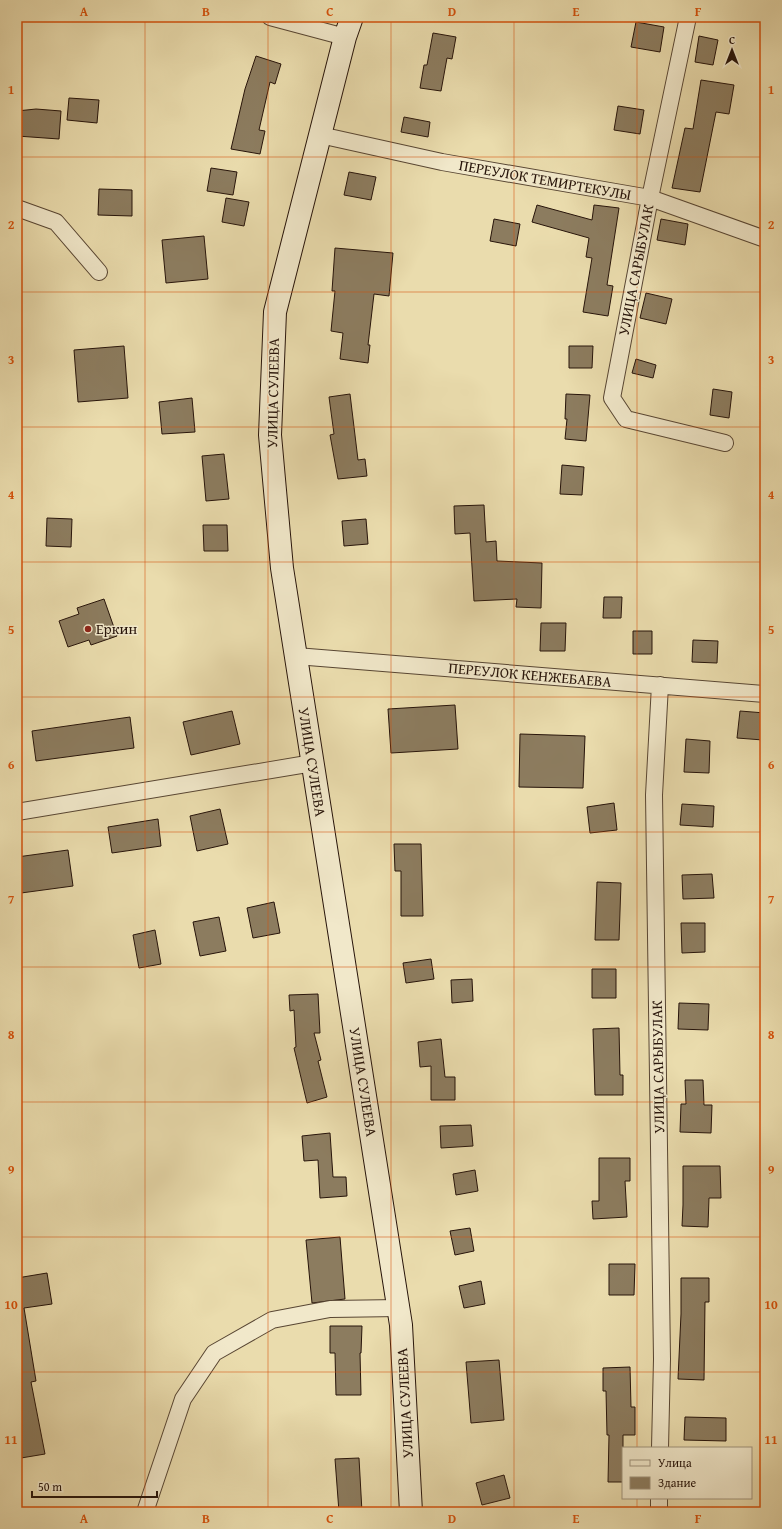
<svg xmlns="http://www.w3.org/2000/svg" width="782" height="1529" font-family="'Gentium Book Plus',serif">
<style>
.building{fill:#8c7c5f;stroke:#27140a}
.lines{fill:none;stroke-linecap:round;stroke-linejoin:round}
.minor-casing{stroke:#584633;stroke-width:18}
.secondary-casing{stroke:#27140a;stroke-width:24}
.minor{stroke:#f1e8ca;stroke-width:16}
.secondary{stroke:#f1e8ca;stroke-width:22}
.grid{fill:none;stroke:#d5520c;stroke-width:1;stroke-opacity:0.55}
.poi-dot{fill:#8f2418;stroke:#f1e8ca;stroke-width:1.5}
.labels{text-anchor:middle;stroke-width:3;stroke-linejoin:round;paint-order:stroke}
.street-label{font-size:15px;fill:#27140a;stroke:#f1e8ca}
.poi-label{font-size:15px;fill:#27140a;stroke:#f1e8ca;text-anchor:start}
.neatline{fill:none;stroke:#d5520c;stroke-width:1.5}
.grid-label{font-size:13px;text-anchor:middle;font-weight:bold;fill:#d5520c}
</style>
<rect width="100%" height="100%" fill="#eadcad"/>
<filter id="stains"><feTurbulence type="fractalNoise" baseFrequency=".005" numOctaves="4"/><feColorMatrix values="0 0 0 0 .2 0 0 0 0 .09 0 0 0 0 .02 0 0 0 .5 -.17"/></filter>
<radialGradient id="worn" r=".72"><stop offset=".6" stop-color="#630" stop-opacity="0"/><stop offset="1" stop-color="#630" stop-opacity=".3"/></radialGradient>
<path class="building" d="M636,22L664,27L660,52L631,47Z
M433,33L456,37L452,59L447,58L441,91L420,88L424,65H427Z
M699,36L718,40L713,65L695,62Z
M256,56L281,64L275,84L270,82L259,130L265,131L260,154L231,149L245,89Z
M701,80L734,85L729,114L716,112L700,192L672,188L685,128L693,129Z
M69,98L99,100L97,123L67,120Z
M618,106L644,110L640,134L614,130Z
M36,109L61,111L59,139L17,136V111Z
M404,117L430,122L428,137L401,132Z
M211,168L237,172L233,195L207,191Z
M349,172L376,177L371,200L344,195Z
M99,189L132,190V216L98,215Z
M226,198L249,202L244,226L222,222Z
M537,205L592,220L594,205L619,208L607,285L613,286L608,316L583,312L592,258L586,257L589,238L532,222Z
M494,219L520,224L516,246L490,241Z
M661,219L688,224L685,245L657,240Z
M204,236L208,279L166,283L162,240Z
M335,248L393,253L389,296L374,294L368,345H370L368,363L340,359L343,333L331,331L335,291H332Z
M646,293L672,299L666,324L640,318Z
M124,346L128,398L78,402L74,350Z
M569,346H593L592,368H569Z
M636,359L656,365L653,378L632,373Z
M713,389L732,392L729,418L710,415Z
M350,394L358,460L365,459L367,476L338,479L330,435L334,434L329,397Z
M566,394L590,395L586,441L565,439L567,419H565Z
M192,398L195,432L162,434L159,402Z
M224,454L229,499L206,501L202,456Z
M562,465L584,467L582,495L560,494Z
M484,505L486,542L496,541L497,561L542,563L541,608L516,607L517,599L474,601L470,533L455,534L454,506Z
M47,518L72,519L71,547L46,546Z
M366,519L368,544L344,546L342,521Z
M203,525H227L228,551H204Z
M604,597H622L621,618H603Z
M104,599L117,636L91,645L89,640L68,647L59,621L79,614L77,608Z
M541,623H566L565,651H540Z
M633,631H652V654H633Z
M693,640L718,641L717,663L692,662Z
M455,705L458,749L391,753L388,709Z
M232,711L240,744L191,755L183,722Z
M740,711L765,713L763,740L737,738Z
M130,717L134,748L36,761L32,731Z
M520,734L585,736L583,788L519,787Z
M686,739L710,741L709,773L684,772Z
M614,803L617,830L590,833L587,807Z
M682,804L714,806L713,827L680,825Z
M220,809L228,844L197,851L190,816Z
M158,819L161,846L112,853L108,827Z
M394,844H421L423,916H401V871H395Z
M68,850L73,886L21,893L17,857Z
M712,874L714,898L683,899L682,875Z
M597,882L621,883L619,940H595Z
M274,902L280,933L253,938L247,908Z
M219,917L226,951L200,956L193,922Z
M681,923H705V952L682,953Z
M155,930L161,964L139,968L133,935Z
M431,959L434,979L406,983L403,963Z
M592,969H616V998H592Z
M472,979L473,1001L452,1003L451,980Z
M318,994L320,1033H314L321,1060L318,1061L327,1097L307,1103L294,1048L296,1047L294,1010L290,1011L289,995Z
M679,1003L709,1004L708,1030L678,1029Z
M619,1028L620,1075H623V1095H595L593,1029Z
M441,1039L445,1077H455V1100H431V1066L420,1067L418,1042Z
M685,1080H703L704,1105H712L711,1133L680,1132L681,1104H686Z
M471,1125L473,1146L441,1148L440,1126Z
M330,1133L333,1177H346L347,1196L320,1198L318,1160L304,1161L302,1136Z
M599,1158H630V1181H625L627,1217L593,1219L592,1201H599Z
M683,1166H720L721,1198H709L708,1227L682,1226L683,1205Z
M475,1170L478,1191L456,1195L453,1174Z
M470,1228L474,1251L455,1255L450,1231Z
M340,1237L345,1299L312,1303L306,1240Z
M609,1264H635L634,1295H609Z
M47,1273L52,1304L24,1308L36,1381L31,1382L45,1454L21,1458L17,1437V1278Z
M681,1278H709V1302H705L704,1380L678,1379L681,1314Z
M481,1281L485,1304L464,1308L459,1286Z
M330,1326H362L361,1353H360L361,1395H336L335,1353H330Z
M499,1360L504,1420L471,1423L466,1362Z
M630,1367L631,1407H635V1435H623V1482H608L609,1435H607L606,1391H603V1368Z
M685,1417L726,1418V1441L684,1440Z
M359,1458L362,1512H339L335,1459Z
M504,1475L510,1498L482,1505L476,1483Z"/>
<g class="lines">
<defs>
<path id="minor" d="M270,17L345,37
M688,17L650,198L612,398L626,419L725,443
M320,135L442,162L650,198L765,239
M17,208L56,222L99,272
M296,656L765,694
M17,812L313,763
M660,1448L662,1359L654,795L660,685
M145,1512L183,1399L214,1353L272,1320L330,1309L399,1308
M659,1512V1498"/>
<path id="secondary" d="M352,17L345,37L275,312L270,435L282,568L401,1325L411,1512"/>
</defs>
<use href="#minor" class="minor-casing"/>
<use href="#secondary" class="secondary-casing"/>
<use href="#minor" class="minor"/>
<use href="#secondary" class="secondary"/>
</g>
<path class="grid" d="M145,17V1512M268,17V1512M391,17V1512M514,17V1512M637,17V1448M17,157H765M17,292H765M17,427H765M17,562H765M17,697H765M17,832H765M17,967H765M17,1102H765M17,1237H765M17,1372H765M637,1498V1512"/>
<circle class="poi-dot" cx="88" cy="629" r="4"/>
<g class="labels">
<g class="street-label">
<text transform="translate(545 180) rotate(10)" y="5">ПЕРЕУЛОК ТЕМИРТЕКУЛЫ</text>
<text transform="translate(636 270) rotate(-79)" y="5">УЛИЦА САРЫБУЛАК</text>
<text transform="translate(273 393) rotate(-89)" y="5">УЛИЦА СУЛЕЕВА</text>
<text transform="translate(530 675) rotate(5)" y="5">ПЕРЕУЛОК КЕНЖЕБАЕВА</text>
<text transform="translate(312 762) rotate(81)" y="5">УЛИЦА СУЛЕЕВА</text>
<text transform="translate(658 1067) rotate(-91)" y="5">УЛИЦА САРЫБУЛАК</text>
<text transform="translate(363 1082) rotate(81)" y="5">УЛИЦА СУЛЕЕВА</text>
<text transform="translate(405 1403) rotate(-93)" y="5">УЛИЦА СУЛЕЕВА</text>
</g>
<g class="poi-label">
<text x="96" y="634">Еркин</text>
</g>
</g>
<rect width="782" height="1529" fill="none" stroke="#eadcad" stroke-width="44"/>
<rect x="622" y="1447" width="130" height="52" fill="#f1e8ca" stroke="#a0937d"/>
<rect x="630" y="1460" width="20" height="6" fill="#f1e8ca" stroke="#a0937d"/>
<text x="658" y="1467" font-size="12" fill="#27140a">Улица</text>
<rect x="630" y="1477" width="20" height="12" fill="#8c7c5f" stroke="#a0937d"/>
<text x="658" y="1487" font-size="12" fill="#27140a">Здание</text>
<g transform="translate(732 50)" stroke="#f1e8ca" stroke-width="3" paint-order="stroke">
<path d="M0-3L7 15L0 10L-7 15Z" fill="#27140a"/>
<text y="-6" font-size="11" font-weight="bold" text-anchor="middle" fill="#27140a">С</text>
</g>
<path d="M32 1491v6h125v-6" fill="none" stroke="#27140a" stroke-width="2"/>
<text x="38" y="1491" font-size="12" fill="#27140a" stroke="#f1e8ca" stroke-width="3" paint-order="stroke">50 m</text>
<rect x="22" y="22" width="738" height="1485" class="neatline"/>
<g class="grid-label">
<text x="84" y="16">A</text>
<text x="206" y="16">B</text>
<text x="330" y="16">C</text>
<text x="452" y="16">D</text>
<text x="576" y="16">E</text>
<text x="698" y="16">F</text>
<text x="11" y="94">1</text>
<text x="771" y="94">1</text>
<text x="11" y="229">2</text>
<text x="771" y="229">2</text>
<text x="11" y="364">3</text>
<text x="771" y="364">3</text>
<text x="11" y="499">4</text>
<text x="771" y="499">4</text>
<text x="11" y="634">5</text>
<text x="771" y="634">5</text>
<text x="11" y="769">6</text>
<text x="771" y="769">6</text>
<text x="11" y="904">7</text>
<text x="771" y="904">7</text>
<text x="11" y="1039">8</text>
<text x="771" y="1039">8</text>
<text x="11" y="1174">9</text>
<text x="771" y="1174">9</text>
<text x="11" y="1309">10</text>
<text x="771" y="1309">10</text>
<text x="11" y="1444">11</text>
<text x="771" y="1444">11</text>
<text x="84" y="1523">A</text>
<text x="206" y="1523">B</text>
<text x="330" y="1523">C</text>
<text x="452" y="1523">D</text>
<text x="576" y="1523">E</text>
<text x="698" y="1523">F</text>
</g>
<rect width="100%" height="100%" filter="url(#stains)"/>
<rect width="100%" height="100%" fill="url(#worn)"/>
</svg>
